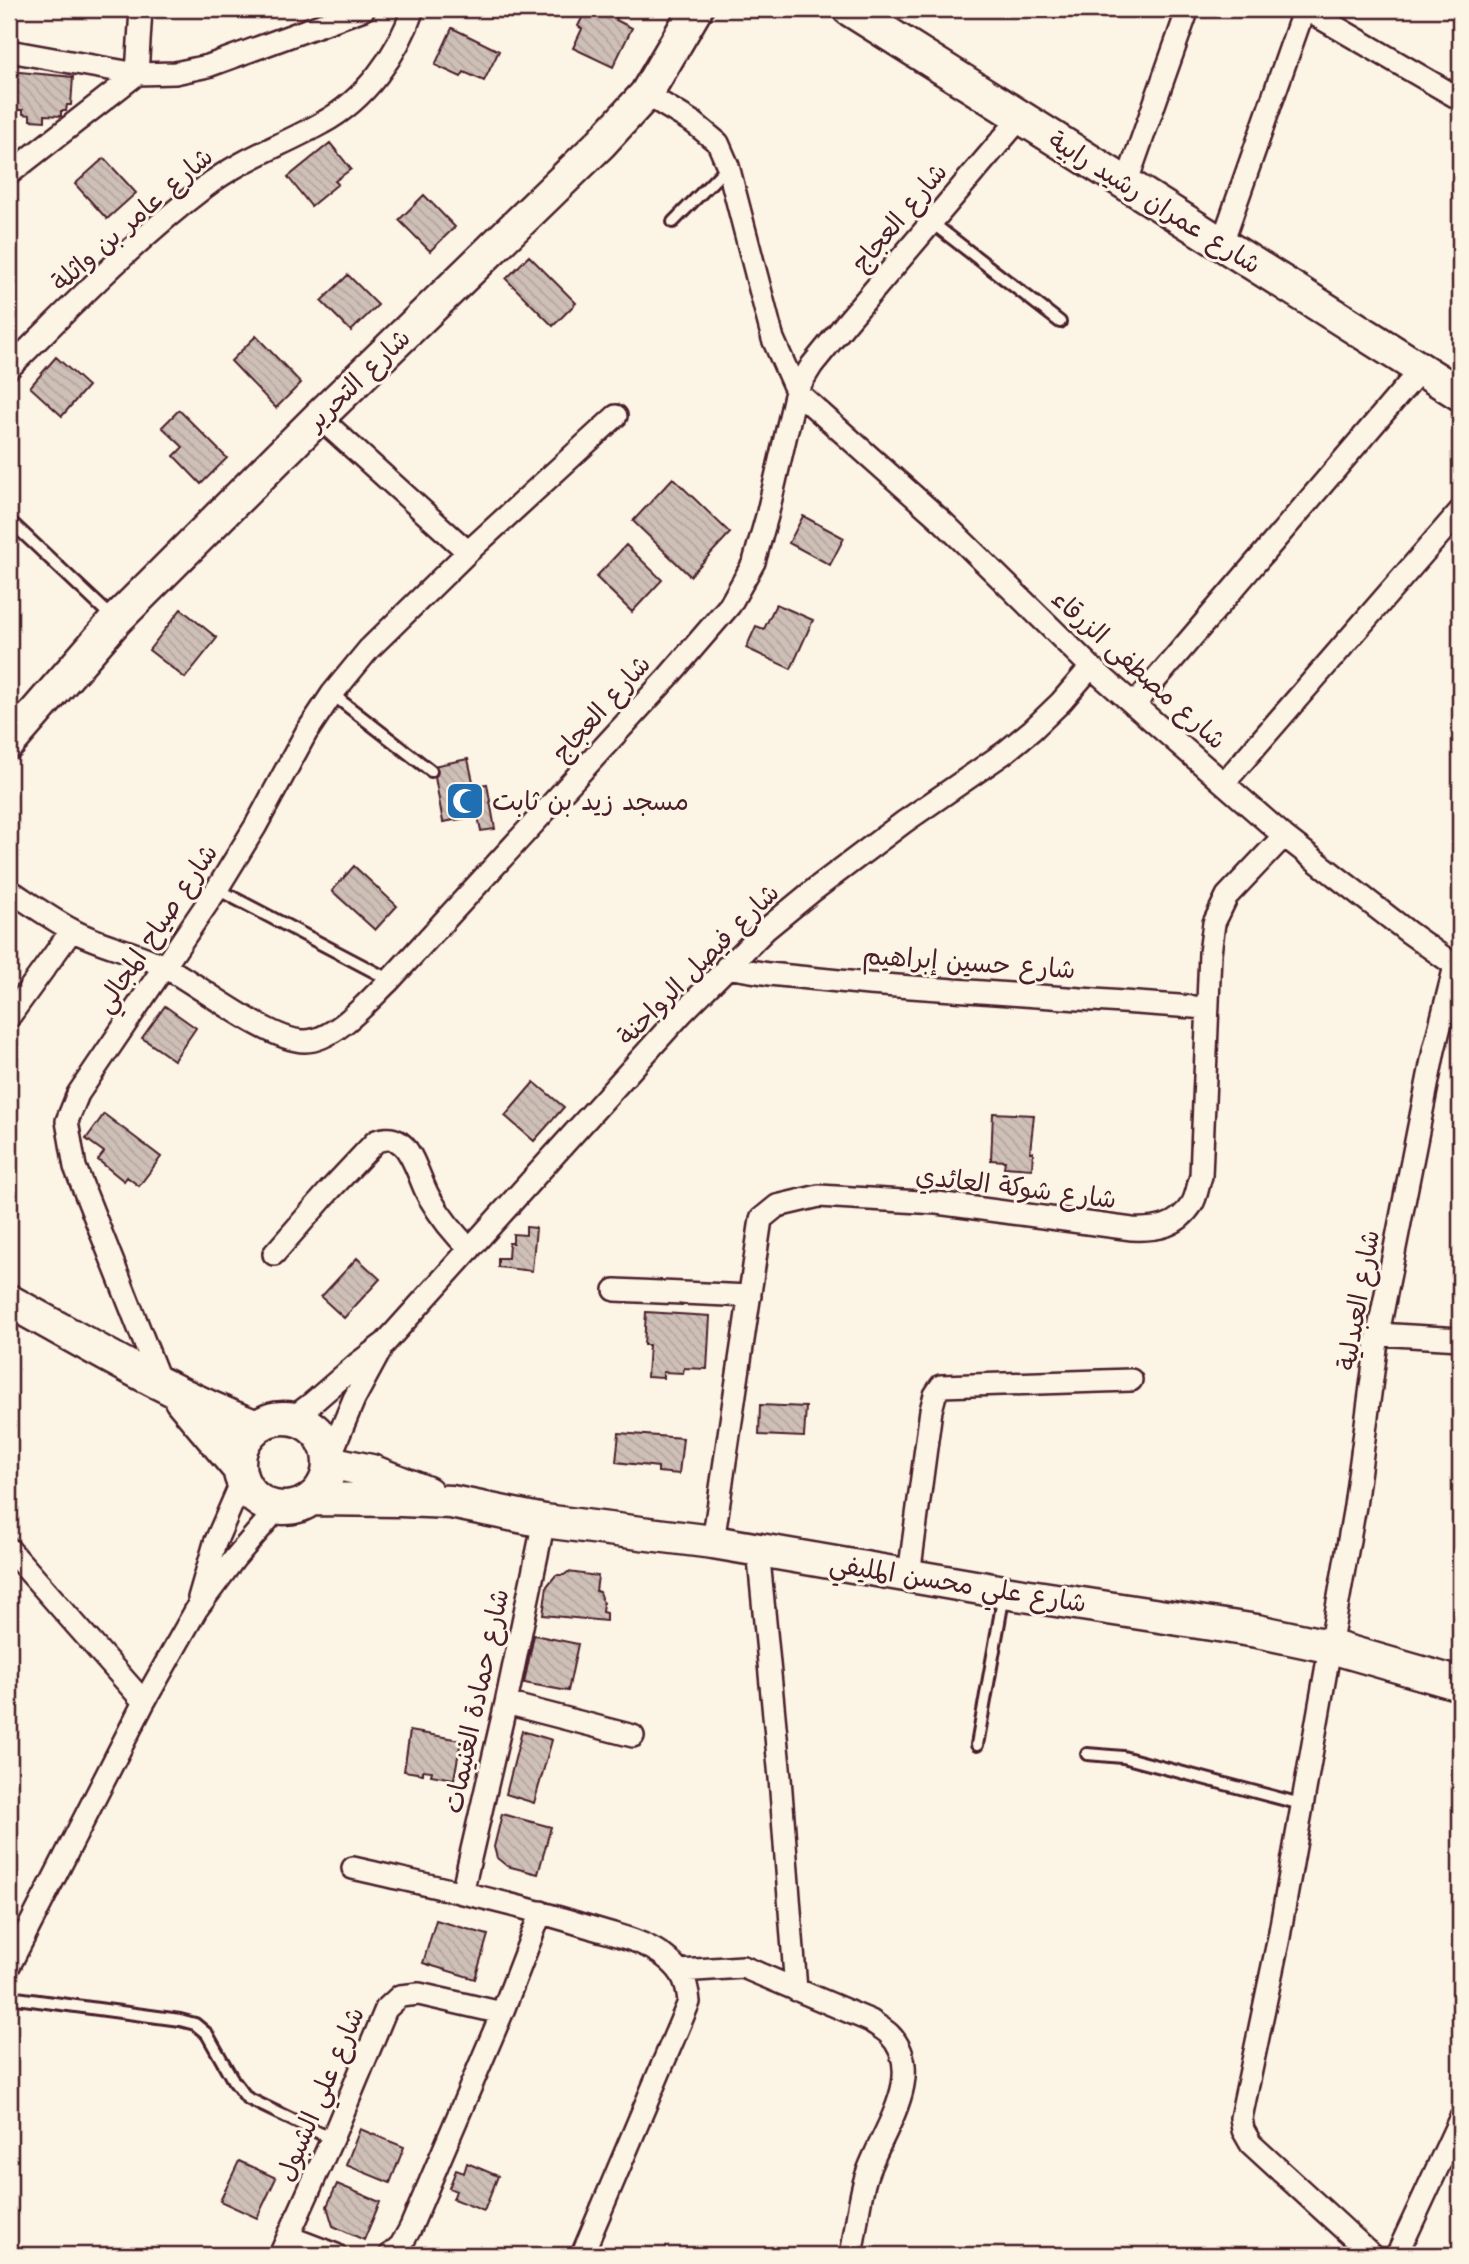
<svg xmlns="http://www.w3.org/2000/svg" width="1469" height="2264" font-family="'Comic Neue','Playpen Sans Arabic',sans-serif">
<style>
.building{fill:url(#building-back-hatch);stroke:#4a1f2b;stroke-width:2}
.lines{fill:none;stroke-linecap:round;stroke-linejoin:round}
.lane-casing{stroke:#4a1f2b;stroke-width:16}
.street-casing{stroke:#4a1f2b;stroke-width:26}
.secondary-casing{stroke:#4a1f2b;stroke-width:37}
.lane{stroke:#fcf5e5;stroke-width:10}
.street{stroke:#fcf5e5;stroke-width:21}
.secondary{stroke:#fcf5e5;stroke-width:32}
.labels{text-anchor:middle;stroke-width:6;stroke-linejoin:round;paint-order:stroke}
.street-label{font-size:26px;fill:#4a1f2b;stroke:#fcf5e5}
.poi-label{font-size:26px;fill:#4a1f2b;stroke:#fcf5e5;text-anchor:start}
</style>
<defs>
<pattern id="building-back-hatch" width="6" height="6" patternUnits="userSpaceOnUse" patternTransform="scale(1.75)"><rect width="6" height="6" fill="#cfc0b7"/><path d="M-1 5l2 2M0 0l6 6M5-1l2 2" fill="none" stroke="#b3a59e"/></pattern>
</defs>
<rect width="100%" height="100%" fill="#fcf5e5"/>
<filter id="ink" filterUnits="userSpaceOnUse"><feTurbulence type="fractalNoise" baseFrequency=".0143" numOctaves="2"/><feDisplacementMap in="SourceGraphic" scale="14" xChannelSelector="R" yChannelSelector="G"/><feConvolveMatrix kernelMatrix="1 2 1 2 8 2 1 2 1" color-interpolation-filters="sRGB"/></filter>
<g filter="url(#ink)">
<path class="building" d="M592,9H607L619,14L616,20L632,28L613,67L573,48L582,29L578,26L585,12L589,14Z
M452,28L499,51L484,81L464,72L461,77L435,65Z
M9,71L73,77L71,105H67L66,111H61V116L45,115V121L30,120V115L23,114V110H17V107L9,106Z
M330,143L351,169L335,181L338,184L311,206L288,177Z
M104,158L136,193L107,219L75,184Z
M424,195L455,227L430,251L399,220Z
M529,256L576,303L553,326L506,279Z
M348,275L378,305L351,331L321,301Z
M256,336L301,383L276,408L231,361Z
M56,357L88,386L62,416L30,387Z
M179,410L227,458L201,484L174,456L183,447L162,427Z
M673,478L730,533L690,576L633,521Z
M803,516L844,538L830,565L789,543Z
M626,545L662,580L632,612L596,577Z
M776,604L813,620L791,669L746,648L756,626L764,629Z
M181,609L217,638L185,678L149,650Z
M468,759L474,786L487,784L495,829L481,831L478,816L443,822L433,766Z
M354,866L397,906L375,930L332,891Z
M165,1006L196,1028L174,1060L142,1038Z
M534,1082L564,1107L534,1141L505,1116Z
M993,1113L1034,1115L1030,1152H1033L1032,1169L1004,1167L1005,1161L991,1160Z
M104,1114L161,1157L139,1186L127,1177L124,1181L98,1160L104,1152L86,1139Z
M526,1227L536,1228L532,1271L498,1267V1258H508L509,1243H513V1234L526,1235Z
M357,1258L380,1279L344,1318L321,1297Z
M646,1312L710,1316L707,1369L684,1368L683,1373L663,1372V1378L647,1377L649,1345H644Z
M760,1405L806,1407L804,1437L759,1435Z
M619,1433L683,1438L679,1474L658,1472V1467L616,1462Z
M568,1572L598,1576L596,1591L599,1592L603,1603L602,1612L606,1613V1621L543,1615L547,1586L556,1575H564Z
M534,1635L578,1644L568,1691L524,1683Z
M410,1731L461,1740L454,1779L431,1775L432,1771L423,1770V1774L404,1771Z
M522,1731L552,1740L534,1803L506,1794Z
M502,1814L551,1827L538,1874L507,1866L497,1858L494,1847Z
M436,1920L488,1935L475,1979L423,1963Z
M360,2129L404,2147L390,2183L346,2165Z
M239,2161L276,2178L257,2218L220,2201Z
M467,2163L498,2176L484,2211L453,2199L456,2191L449,2188L456,2170L464,2173Z
M337,2184L380,2202L364,2240L333,2226L327,2206Z"/>
<g class="lines">
<defs>
<path id="lane" d="M673,222L728,166
M931,222L1060,322
M9,520L114,619
M332,694L431,771
M217,889L390,980
M977,1745L1004,1594
M1087,1754L1123,1757L1301,1804
M9,1997L180,2020L195,2024L207,2034L233,2080L247,2098L332,2139"/>
<path id="street" d="M1305,9L1460,99
M9,51L137,74L175,73L208,66L364,9
M646,94L694,123L718,143L728,166L773,339L796,391L943,522L1091,667L1284,836L1408,932L1460,969
M9,174L137,74L141,9
M1126,184L1188,9
M1222,243L1304,9
M9,368C72,306 135,240 205,187C241,159 283,145 322,123C365,100 398,54 413,9
M319,417L468,552
M1134,705L1421,369
M1224,783L1460,511
M9,890C29,903 50,918 72,930C101,946 136,951 165,967C199,985 271,1042 305,1041C335,1041 370,999 390,980L668,677L730,605L754,562L767,516L796,391L812,365L846,323L1021,117
M726,967L769,974L869,984L1207,1008
M9,1017L72,930
M274,1254L329,1191L376,1141C383,1139 390,1137 397,1141C413,1148 420,1182 429,1197C440,1216 454,1234 470,1249
M615,1290L750,1296
M1378,1334L1460,1339
M161,1384L75,1167L67,1121L78,1094L217,889L255,827L306,733L332,694L369,649L468,552L616,416
M291,1419L311,1404L357,1364L385,1343L682,1013L765,930L815,889L904,822L1004,753L1032,730L1061,702L1091,667
M329,1459L354,1399L380,1351
M713,1542L761,1219L777,1206L819,1196L937,1203L1132,1229C1157,1230 1177,1227 1192,1204C1197,1196 1198,1184 1201,1176L1210,953L1214,923L1227,896L1284,836
M9,1549L144,1702
M758,1549L780,1778L796,1990
M909,1575L931,1410L935,1395L941,1386L1131,1380
M199,1598L215,1543L242,1481
M506,1703L633,1736
M353,1868C431,1886 510,1902 586,1926C611,1934 639,1939 661,1954C680,1968 687,1978 689,2002L582,2255
M462,1893L506,1703L544,1521
M9,1966L144,1702L196,1610L235,1558L278,1508
M680,1971L743,1967L871,2021C876,2025 884,2029 889,2034C930,2075 877,2137 865,2180C858,2204 856,2231 851,2255
M289,2237L336,2255
M280,2255L332,2139L386,2009L400,1996L419,1994L502,2013
M390,2255L401,2245L410,2229L502,2013L541,1912
M1372,2255L1251,2144L1243,2130L1241,2118L1279,1937L1355,1506L1378,1334L1434,1050L1455,966
M1397,2255L1460,2119"/>
<path id="secondary" d="M849,9L1460,394
M9,743L115,621L319,417L601,143L646,94L696,9
M9,1301C90,1345 170,1394 257,1427
M181,1400L239,1469
M239 1463a45 45 0 1 1 90 0a45 45 0 1 1-90 0Z
M329,1462L371,1471L427,1493
M311,1499L401,1500L451,1502L544,1521L713,1542L1004,1592L1257,1631L1328,1646L1460,1684"/>
</defs>
<use href="#lane" class="lane-casing"/>
<use href="#street" class="street-casing"/>
<use href="#secondary" class="secondary-casing"/>
<use href="#lane" class="lane"/>
<use href="#street" class="street"/>
<use href="#secondary" class="secondary"/>
</g>
</g>
<defs>
<symbol id="mosque-square" viewBox="-11 -11 22 22"><rect x="-9" y="-9" width="18" height="18" rx="4" fill="#1f6fb2" stroke="#fcf5e5"/><path d="M3.5-4.9A6 6 0 1 0 3.5 4.9A5 5 0 1 1 3.5-4.9Z" fill="#fff"/></symbol>
</defs>
<g fill-rule="evenodd">
<use href="#mosque-square" x="443" y="779" width="44" height="44"/>
</g>
<g class="labels">
<g class="street-label">
<text transform="translate(1155 202) rotate(32)" y="9">شارع عمران رشيد رابية</text>
<text transform="translate(899 217) rotate(-50)" y="9">شارع العجاج</text>
<text transform="translate(132 219) rotate(-41)" y="9">شارع عامر بن واثلة</text>
<text transform="translate(358 379) rotate(-44)" y="9">شارع التحرير</text>
<text transform="translate(1139 669) rotate(42)" y="9">شارع مصطفى الزرقاء</text>
<text transform="translate(601 708) rotate(-48)" y="9">شارع العجاج</text>
<text transform="translate(156 928) rotate(-56)" y="9">شارع صياح المجالي</text>
<text transform="translate(969 962) rotate(4)" y="9">شارع حسين إبراهيم</text>
<text transform="translate(698 964) rotate(-45)" y="9">شارع فيصل الرواحنة</text>
<text transform="translate(1016 1187) rotate(7)" y="9">شارع شوكة العائدي</text>
<text transform="translate(1358 1300) rotate(-80)" y="9">شارع العبدلية</text>
<text transform="translate(958 1583) rotate(9)" y="9">شارع علي محسن المليفي</text>
<text transform="translate(476 1701) rotate(-78)" y="9">شارع حمادة الغنيمات</text>
<text transform="translate(320 2094) rotate(-67)" y="9">شارع علي الشبول</text>
</g>
<g class="poi-label">
<text x="492" y="810">مسجد زيد بن ثابت</text>
</g>
</g>
<rect width="1469" height="2264" fill="none" stroke="#fcf5e5" stroke-width="35"/>
<rect x="18" y="18" width="1434" height="2229" fill="none" stroke="#4a1f2b" stroke-width="2.5" filter="url(#ink)"/>
</svg>
